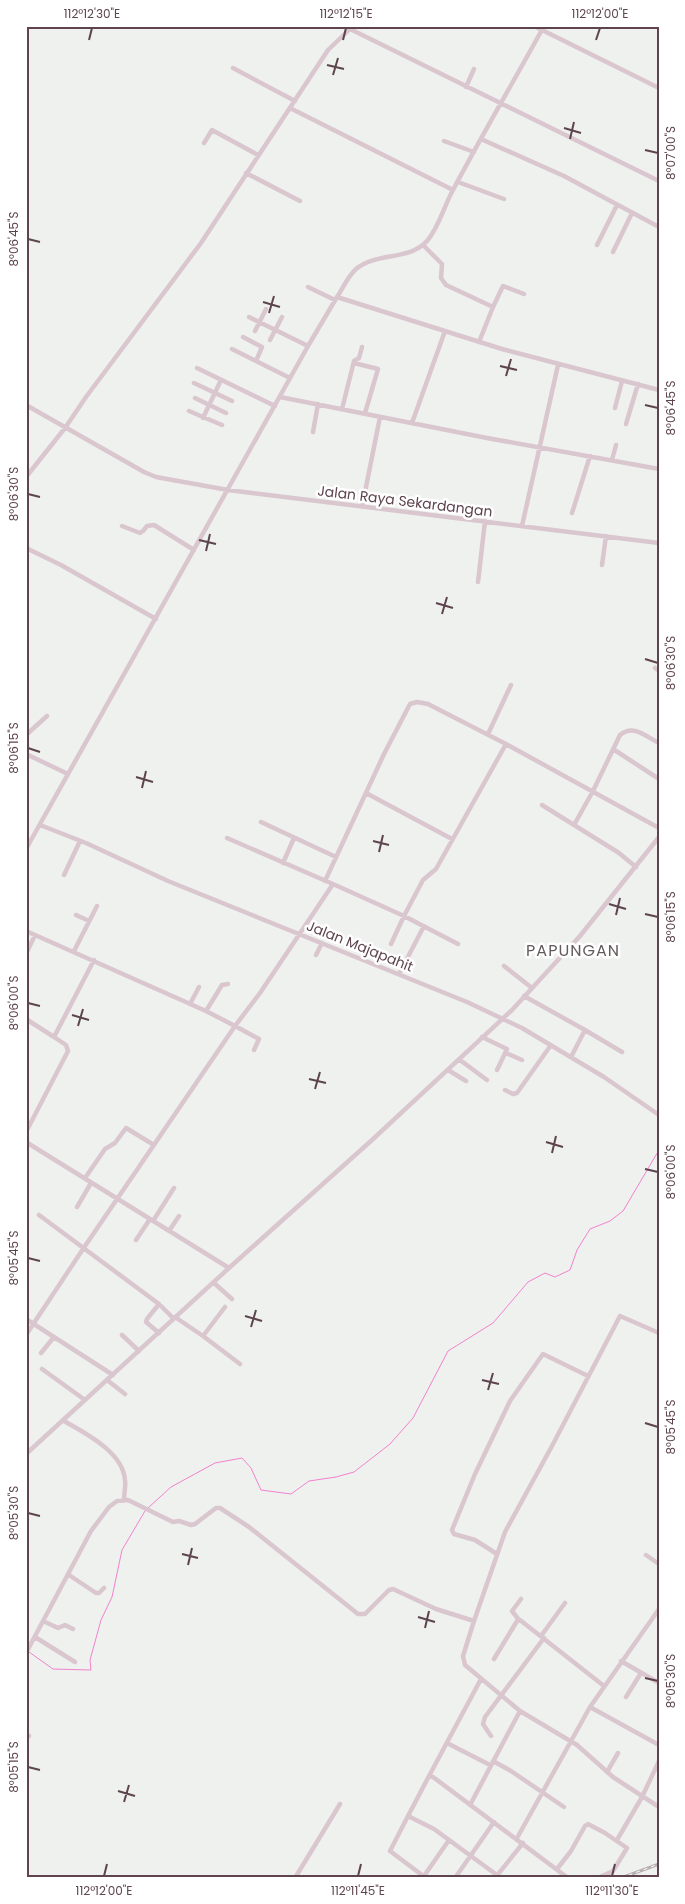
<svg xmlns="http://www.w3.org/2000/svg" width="685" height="1904" font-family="Poppins,sans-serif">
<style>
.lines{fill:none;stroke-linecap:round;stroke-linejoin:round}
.stream{stroke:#f481cf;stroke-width:1}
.minor{stroke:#dac6ce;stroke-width:4.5}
.rail-casing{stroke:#b9afb2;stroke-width:3}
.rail{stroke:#fff;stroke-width:1;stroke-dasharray:4;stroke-linecap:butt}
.ticks{fill:none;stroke:#5d444f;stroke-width:2}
.labels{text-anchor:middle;stroke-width:5;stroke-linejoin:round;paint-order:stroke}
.street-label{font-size:14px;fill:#5d444f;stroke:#fff}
.quarter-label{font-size:16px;letter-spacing:1px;fill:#645a5d;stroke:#fff}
.neatline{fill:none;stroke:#5d444f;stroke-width:2}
.ticks-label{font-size:12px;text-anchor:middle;fill:#5d444f}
</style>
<rect width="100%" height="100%" fill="#eef1ee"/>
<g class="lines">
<path class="stream" d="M148,1508L171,1487L215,1463L242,1458L251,1468L261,1490L291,1494L309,1481L336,1477L354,1472L390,1444L413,1418L448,1351L493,1323L528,1282L545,1273L555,1277L570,1270L577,1250L590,1229L610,1221L623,1211L659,1150
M29,1652L53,1669L91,1670L90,1660L101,1620L112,1597L122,1550L145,1511"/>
<path class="minor" d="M344,26L659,181
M534,26L659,88
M233,68L295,101
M466,87L474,69
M290,108L453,190
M481,139L564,176L659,227
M444,141L474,152
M204,143L212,130L258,155
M246,173L300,201
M458,182L504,199
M423,245L442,264L441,278L446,285L493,307L479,342
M597,245L617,205
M613,252L632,213
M308,287L335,300
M337,297C343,288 348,276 356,269C376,252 409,261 427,241C439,227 444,206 453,190C482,135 514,81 544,26
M493,307L503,286L524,294
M249,317L308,346
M255,331L266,309
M243,337L262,347L256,361
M270,340L282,317
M232,349L290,378
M354,363L378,369L365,413
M197,368L275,406
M194,383L232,401
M280,397L487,438L659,469
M195,398L226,413
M26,405L144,472L156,477L228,490L659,543
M615,408L622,381
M342,409L354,361L359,358L362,347
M189,411L222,425
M203,418L221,380
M412,423L445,331
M626,424L638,384
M313,432L318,404
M612,460L616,445
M26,477L65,428L86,397L201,243L328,50L353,26
M362,507L380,417
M572,513L590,456
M122,526L140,533L143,531L147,526L154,525L194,550
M522,526L558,365
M26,548L61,565L156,619
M602,565L606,536
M478,582L485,521
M655,668L659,671
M488,734L511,685
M26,735L47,716
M613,749L659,779
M26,754L68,774
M366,793L452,839
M542,805L619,853L636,867
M261,822L336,857
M40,825L86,843L168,881L467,1002L522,1028L604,1077L659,1115
M574,825L593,791L620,735C634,724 645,736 659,743
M227,838L333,884
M26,849L308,346L337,297L502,349L659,390
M283,863L294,838
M64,875L80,841
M325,881L384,754L410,704L417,702L428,704L506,744
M76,915L89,921
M26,931L206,1011L235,1026L260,993L333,884L404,916L423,880L436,869L506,744L659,828
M391,944L404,916L458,944
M74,951L97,906
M26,954L35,935
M316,955L322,943
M504,966L532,988
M399,974L424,926
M524,996L585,1030L571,1057
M190,1004L199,987
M206,1011L222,985L228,984
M26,1019L54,1037L94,960
M585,1030L622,1052
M482,1037L507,1049L497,1070
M506,1053L522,1060
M460,1060L487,1080
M448,1070L466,1081
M505,1090L513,1094L517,1093L551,1045
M26,1132L68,1051L66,1045L54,1037
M26,1142L229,1268
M85,1178L105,1149L115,1143L126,1128L154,1145
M77,1207L91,1183
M39,1215L159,1304L173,1318
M153,1221L174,1188
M169,1231L179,1216
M136,1240L150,1219
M214,1283L232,1299
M175,1317L203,1336L240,1364
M26,1319L113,1375
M159,1333L146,1322L147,1319L159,1304
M26,1335L83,1249L235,1026L259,1039L254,1050
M122,1335L139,1351
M203,1336L225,1307
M41,1353L54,1337
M42,1369L85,1400
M107,1380L125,1394
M64,1421C85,1433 123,1452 125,1480C126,1486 124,1493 124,1500
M26,1454L229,1268L372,1140L512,1010L580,936L659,837
M497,1554L475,1540L454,1534L452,1530L475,1474L510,1401L543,1354L588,1376
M646,1555L659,1564
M69,1575L96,1593H99L104,1588
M519,1620L512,1611L521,1599
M43,1621L58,1628L65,1625L73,1629
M474,1621L463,1656L465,1665L520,1711L577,1745L613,1777L659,1807
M541,1636L565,1603
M35,1637L75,1662
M26,1653L91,1531L109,1507L117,1501L128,1500L173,1522L179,1521L191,1525L195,1524L216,1508H220L249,1527L358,1614H365L389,1590L393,1589L436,1609L474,1621L505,1532L552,1446L620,1316L659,1333
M494,1659L517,1621L520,1620L604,1686
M621,1661L659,1683
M626,1697L641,1673
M590,1707L659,1745
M26,1735L29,1736
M491,1736L483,1724L485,1717L544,1638
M447,1743L490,1765
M493,1761L511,1771L564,1807
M607,1772L618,1753
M429,1776L481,1679
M470,1805L520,1711
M408,1816L390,1851L426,1878
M517,1838L590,1707L659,1609
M617,1840L642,1797L659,1761
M557,1869L571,1851L585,1826L588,1824L605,1833L627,1848L613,1871L598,1878
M424,1876L449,1840
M295,1878L340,1804
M455,1878L494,1822
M495,1878L523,1843
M501,1878L434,1829L408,1816L429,1776L433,1777L568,1878"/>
<defs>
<path id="rail" d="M621,1878L659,1864"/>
</defs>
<use href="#rail" class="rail-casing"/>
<use href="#rail" class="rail"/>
</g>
<path class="ticks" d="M89,40L92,28M343,40L346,28M596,40L600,28M327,65L344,69M333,75L338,58M564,128L581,133M570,139L574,122M645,150L658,153M28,239L40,242M263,302L280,307M269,313L274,296M500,366L517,370M506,376L511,359M645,405L658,408M28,494L40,497M199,540L216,544M206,551L210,534M436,603L453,608M442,614L447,597M645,659L658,663M28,748L40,752M136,777L153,782M142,788L146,771M373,841L389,845M379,852L383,835M609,904L626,909M645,914L658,917M616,915L620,898M28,1003L40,1006M72,1015L89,1020M78,1026L83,1009M309,1079L326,1083M315,1089L320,1072M546,1142L563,1147M552,1153L556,1136M645,1169L658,1172M28,1258L40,1261M245,1316L262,1321M251,1327L256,1310M482,1380L499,1384M488,1390L493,1373M645,1423L658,1427M28,1513L40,1516M182,1554L198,1558M188,1565L192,1548M418,1617L435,1622M425,1628L429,1611M645,1678L658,1681M28,1767L40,1770M118,1791L135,1796M124,1802L129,1785M104,1876L107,1864M358,1876L361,1864M612,1876L615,1864"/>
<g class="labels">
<g class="street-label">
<text transform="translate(405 501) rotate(7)" y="5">Jalan Raya Sekardangan</text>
<text transform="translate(360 946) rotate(22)" y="5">Jalan Majapahit</text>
</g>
<g class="quarter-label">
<text x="573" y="956">PAPUNGAN</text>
</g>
</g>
<rect width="685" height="1904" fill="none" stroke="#ffffff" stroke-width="55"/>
<rect x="28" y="28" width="630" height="1848" class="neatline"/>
<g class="ticks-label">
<text x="92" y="18">112°12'30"E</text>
<text x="346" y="18">112°12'15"E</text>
<text x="600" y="18">112°12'00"E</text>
<text transform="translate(671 153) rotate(-90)" y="4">8°07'00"S</text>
<text transform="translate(14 239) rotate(-90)" y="4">8°06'45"S</text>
<text transform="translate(671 408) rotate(-90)" y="4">8°06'45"S</text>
<text transform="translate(14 494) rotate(-90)" y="4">8°06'30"S</text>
<text transform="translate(671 663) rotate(-90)" y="4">8°06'30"S</text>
<text transform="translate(14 748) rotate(-90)" y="4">8°06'15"S</text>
<text transform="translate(671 917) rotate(-90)" y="4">8°06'15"S</text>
<text transform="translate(14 1003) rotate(-90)" y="4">8°06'00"S</text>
<text transform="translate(671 1172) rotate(-90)" y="4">8°06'00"S</text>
<text transform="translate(14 1258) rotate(-90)" y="4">8°05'45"S</text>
<text transform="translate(671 1427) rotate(-90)" y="4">8°05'45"S</text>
<text transform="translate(14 1513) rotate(-90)" y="4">8°05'30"S</text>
<text transform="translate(671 1681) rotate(-90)" y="4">8°05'30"S</text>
<text transform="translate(14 1767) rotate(-90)" y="4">8°05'15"S</text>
<text x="104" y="1895">112°12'00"E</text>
<text x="358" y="1895">112°11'45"E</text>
<text x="612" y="1895">112°11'30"E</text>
</g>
</svg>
